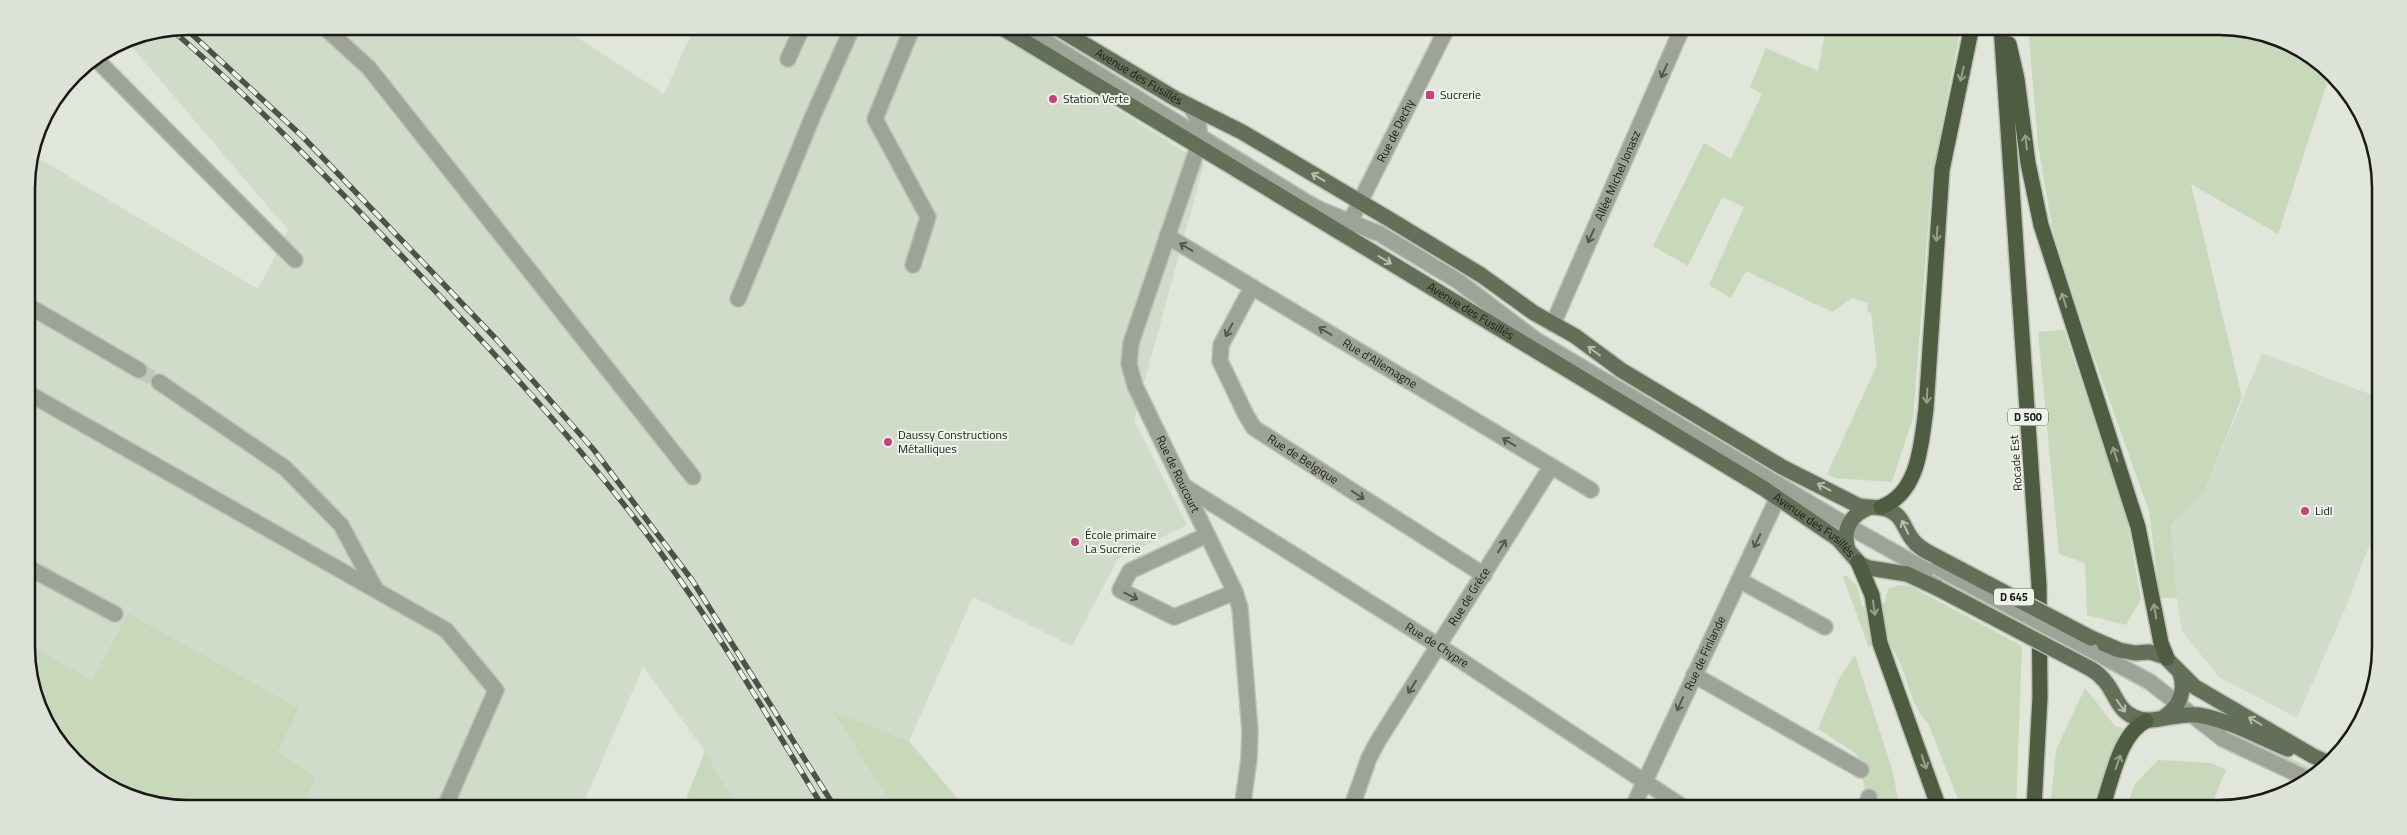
<svg xmlns="http://www.w3.org/2000/svg" width="2407" height="835" font-family="'Titillium Web',sans-serif">
<style>
.built{fill:#d1dbc9}
.green{fill:#c8d8bb}
.lines{fill:none;stroke-linecap:round;stroke-linejoin:round}
.minor-tunnel{stroke:#c2c7bd;stroke-width:15;stroke-dasharray:15 8;stroke-linecap:butt}
.minor-casing{stroke:#bcc1b7;stroke-width:18}
.major-casing{stroke:#bcc1b7;stroke-width:18}
.highway-casing{stroke:#bcc1b7;stroke-width:18}
.minor{stroke:#9da497;stroke-width:15}
.major{stroke:#636f58;stroke-width:15}
.highway{stroke:#4e5c41;stroke-width:15}
.rail-casing{stroke:#4e514b;stroke-width:5.5}
.rail{stroke:#edf3e8;stroke-width:4;stroke-dasharray:11;stroke-linecap:butt}
.minor-bridge-casing{stroke:#bcc1b7;stroke-width:18;stroke-linecap:butt}
.major-bridge-casing{stroke:#bcc1b7;stroke-width:18;stroke-linecap:butt}
.minor-bridge{stroke:#9da497;stroke-width:15}
.major-bridge{stroke:#636f58;stroke-width:15}
.oneway{stroke:#545850}
.oneway2{stroke:#96a08c}
.oneway3{stroke:#b6beae}
.poi-dot{fill:#ca4079;stroke:#edf3e8;stroke-width:2}
.labels{text-anchor:middle;stroke-width:4;stroke-linejoin:round;paint-order:stroke}
.shield{fill:#edf3e8;stroke:#585b55;stroke-width:1}
.shield-label{font-size:11px;font-weight:bold;fill:#181a16}
.street-label{font-size:12px;fill:#181a16;stroke:#edf3e8}
.poi-label{font-size:12px;fill:#181a16;stroke:#edf3e8;text-anchor:start}
.rim{fill:none;stroke:#181a16;stroke-width:2.5}
</style>
<rect width="100%" height="100%" fill="#e0e6da"/>
<path class="built" d="M188,26H564L563,28L664,94L695,26H984L1204,164L1134,420L1187,525L1118,559L1072,646L973,597L909,741L834,713L895,809H738L705,751L643,667L581,809H302L316,777L278,752L299,708L128,613L92,680L29,644L27,177L33,155L258,289L288,230L125,39Z
M2262,353L2380,398V516L2346,607L2297,718L2219,677L2182,631L2177,598L2171,525L2204,492Z"/>
<path class="green" d="M1826,26H1961L1932,178L1913,418L1892,482L1835,478L1827,474L1877,365L1871,313L1867,312L1868,303L1852,298L1832,312L1746,271L1731,298L1709,285L1744,207L1722,197L1688,266L1653,246L1704,143L1731,159L1762,94L1750,87L1766,48L1818,71Z
M2028,26H2219L2271,35L2330,74L2278,234L2191,184L2242,397L2204,492L2171,525L2177,598H2160L2149,511L2083,326L2053,232L2038,145Z
M2064,330L2126,514L2141,599L2126,625L2087,615L2085,563L2059,554L2038,332Z
M1846,575L1857,586L1862,606H1867L1873,642L1869,648L1843,577Z
M1899,585L1910,586L2022,646L2016,808H1960L1958,799L1928,723C1905,700 1908,660 1884,639L1880,604L1885,603L1888,589Z
M128,613L299,708L278,752L316,777L302,809H188L136,800L67,754L29,678V644L92,680Z
M1855,655L1892,769L1900,808H1869L1857,754L1818,729L1840,677Z
M2085,688L2116,727L2123,728L2093,808H2050L2056,750Z
M833,712L909,741L966,809H895Z
M2231,732L2321,772L2316,776L2229,736Z
M705,751L738,809H682Z
M2158,760L2211,763L2226,770L2210,808H2126L2135,784Z"/>
<g class="lines">
<path class="minor-tunnel" d="M139,370L159,382"/>
<defs>
<g id="minor">
<path d="M323,26L369,68L693,477"/>
<path d="M913,26L875,119L928,217L913,265"/>
<path d="M1020,26L1303,200L1321,210L1380,234L1458,281L1536,340L1848,526L1937,576"/>
<path d="M95,58L295,260"/>
<path d="M788,59L803,26"/>
<path id="s1" d="M1190,106C1199,118 1201,132 1198,147L1131,343L1129,364L1135,386L1235,592L1240,608L1250,731L1249,759L1242,809"/>
<path id="s2" d="M1346,230L1448,26"/>
<path id="s3" d="M1167,236L1591,490"/>
<path id="s4" d="M1252,287L1221,345L1220,361L1246,415L1254,428L1484,575"/>
<path d="M738,299L812,118L853,26"/>
<path d="M27,305L139,370"/>
<path id="s5" d="M1553,324L1683,26"/>
<path d="M159,382L285,468L341,525L376,590"/>
<path d="M28,393L446,630L496,690L444,809"/>
<path id="s6" d="M1184,486L1439,646L1686,809"/>
<path d="M1207,535L1130,571L1120,590L1174,617L1235,592"/>
<path d="M29,568L115,614"/>
<path d="M1739,580L1825,627"/>
<path d="M2091,650L2150,682L2223,739L2310,780"/>
<path d="M1694,675L1861,770"/>
<path d="M1865,808L1869,797"/>
<path id="s7" d="M1351,809L1369,758L1378,741L1551,467"/>
<path d="M1471,809H1492"/>
<path id="s8" d="M1632,809L1778,497"/>
</g>
<g id="major">
<path id="s9" d="M999,26L1763,488L1838,539L1860,564L1869,568L1907,574L1939,589"/>
<path id="s10" d="M1054,26L1176,99L1242,132L1389,219L1481,275L1534,313L1575,336L1621,370L1782,467L1857,505C1869,509 1881,505 1891,511C1903,517 1904,529 1912,539C1918,548 1928,552 1937,557"/>
<path d="M1848,550C1842,531 1850,515 1868,508"/>
<path d="M2091,638L2119,650L2135,653L2150,652L2165,657L2195,687L2313,756L2329,763"/>
<path d="M2091,669C2116,684 2113,708 2134,717C2152,726 2175,712 2198,715C2229,720 2259,737 2288,749"/>
<path d="M2164,717C2180,707 2186,690 2180,673"/>
</g>
<path id="highway" d="M2001,26L2039,585L2040,697L2034,808
M2009,44L2017,79L2028,163L2041,225L2138,527L2161,643L2167,658
M1881,507C1919,493 1921,445 1926,409L1942,170L1972,26
M1858,562L1872,595L1880,643L1939,808
M2102,808C2112,781 2119,734 2146,721"/>
</defs>
<use href="#minor" class="minor-casing"/>
<use href="#major" class="major-casing"/>
<use href="#highway" class="highway-casing"/>
<use href="#minor" class="minor"/>
<use href="#major" class="major"/>
<use href="#highway" class="highway"/>
<defs>
<path id="rail" d="M184,27L303,137L498,341L594,450L692,580L836,809
M172,30C252,99 325,175 398,252C484,342 568,431 643,529C710,617 766,714 824,809"/>
</defs>
<use href="#rail" class="rail-casing"/>
<use href="#rail" class="rail"/>
<defs>
<path id="minor-bridge" d="M1936,567L2091,650"/>
<path id="major-bridge" d="M1937,557L2091,638
M1939,589L2091,669"/>
</defs>
<use href="#minor-bridge" class="minor-bridge-casing"/>
<use href="#major-bridge" class="major-bridge-casing"/>
<use href="#minor-bridge" class="minor-bridge"/>
<use href="#major-bridge" class="major-bridge"/>
</g>
<defs><path id="oneway-shaft" d="M-6 0H5M1.5-3L5.5 0L1.5 3" fill="none" stroke-width="1.6" stroke-linecap="round" stroke-linejoin="round" transform="scale(1.25)"/></defs>
<g class="oneway">
<use href="#oneway-shaft" transform="translate(1664 71) rotate(114)"/>
<use href="#oneway-shaft" transform="translate(1591 236) rotate(114)"/>
<use href="#oneway-shaft" transform="translate(1186 247) rotate(-149)"/>
<use href="#oneway-shaft" transform="translate(1229 330) rotate(118)"/>
<use href="#oneway-shaft" transform="translate(1325 331) rotate(-149)"/>
<use href="#oneway-shaft" transform="translate(1509 442) rotate(-149)"/>
<use href="#oneway-shaft" transform="translate(1358 495) rotate(33)"/>
<use href="#oneway-shaft" transform="translate(1757 541) rotate(116)"/>
<use href="#oneway-shaft" transform="translate(1502 546) rotate(-58)"/>
<use href="#oneway-shaft" transform="translate(1131 596) rotate(27)"/>
<use href="#oneway-shaft" transform="translate(1412 687) rotate(122)"/>
<use href="#oneway-shaft" transform="translate(1680 704) rotate(114)"/>
</g>
<g class="oneway2">
<use href="#oneway-shaft" transform="translate(1962 74) rotate(103)"/>
<use href="#oneway-shaft" transform="translate(2026 142) rotate(-97)"/>
<use href="#oneway-shaft" transform="translate(1937 234) rotate(94)"/>
<use href="#oneway-shaft" transform="translate(2064 300) rotate(-108)"/>
<use href="#oneway-shaft" transform="translate(1927 396) rotate(93)"/>
<use href="#oneway-shaft" transform="translate(2115 454) rotate(-108)"/>
<use href="#oneway-shaft" transform="translate(1874 608) rotate(82)"/>
<use href="#oneway-shaft" transform="translate(2155 611) rotate(-100)"/>
<use href="#oneway-shaft" transform="translate(1924 762) rotate(72)"/>
<use href="#oneway-shaft" transform="translate(2118 762) rotate(-71)"/>
</g>
<g class="oneway3">
<use href="#oneway-shaft" transform="translate(1318 177) rotate(-149)"/>
<use href="#oneway-shaft" transform="translate(1385 260) rotate(31)"/>
<use href="#oneway-shaft" transform="translate(1594 351) rotate(-143)"/>
<use href="#oneway-shaft" transform="translate(1824 487) rotate(-152)"/>
<use href="#oneway-shaft" transform="translate(1905 527) rotate(-116)"/>
<use href="#oneway-shaft" transform="translate(2121 706) rotate(54)"/>
<use href="#oneway-shaft" transform="translate(2255 721) rotate(-150)"/>
</g>
<g class="poi-dot">
<rect x="1425" y="90" width="10" height="10" rx="2.5"/>
<circle cx="1053" cy="99" r="5"/>
<circle cx="888" cy="442" r="5"/>
<circle cx="2305" cy="511" r="5"/>
<circle cx="1075" cy="542" r="5"/>
</g>
<g class="labels">
<g class="shield">
<rect x="2008" y="408.5" width="40" height="17" rx="4"/>
<rect x="1994" y="588.5" width="40" height="17" rx="4"/>
</g>
<g class="shield-label">
<text x="2028" y="421">D 500</text>
<text x="2014" y="601">D 645</text>
</g>
<g class="street-label">
<text dy="4" stroke="none"><textPath href="#s10" startOffset="99">Avenue des Fusillés</textPath></text>
<text dy="4" stroke="none"><textPath href="#s2" startOffset="111">Rue de Dechy</textPath></text>
<text dy="4" stroke="none"><textPath href="#s5" startOffset="162">Allée Michel Jonasz</textPath></text>
<text dy="4" stroke="none"><textPath href="#s9" startOffset="551">Avenue des Fusillés</textPath></text>
<text dy="4" stroke="none"><textPath href="#s3" startOffset="248">Rue d'Allemagne</textPath></text>
<text dy="4" stroke="none"><textPath href="#s4" startOffset="215">Rue de Belgique</textPath></text>
<text transform="translate(2016 463) rotate(-94)" y="4">Rocade Est</text>
<text dy="4" stroke="none"><textPath href="#s1" startOffset="392">Rue de Roucourt</textPath></text>
<text dy="4" stroke="none"><textPath href="#s9" startOffset="956">Avenue des Fusillés</textPath></text>
<text dy="4" stroke="none"><textPath href="#s7" startOffset="244">Rue de Gréce</textPath></text>
<text dy="4" stroke="none"><textPath href="#s6" startOffset="299">Rue de Chypre</textPath></text>
<text dy="4" stroke="none"><textPath href="#s8" startOffset="172">Rue de Finlande</textPath></text>
</g>
<g class="poi-label">
<text x="1440" y="99">Sucrerie</text>
<text x="1063" y="103">Station Verte</text>
<text x="898" y="439">Daussy Constructions<tspan x="898" dy="14">Métalliques</tspan></text>
<text x="2315" y="515">Lidl</text>
<text x="1085" y="539">École primaire<tspan x="1085" dy="14">La Sucrerie</tspan></text>
</g>
</g>
<path d="M0 0H2407V835H0ZM188 35H2219A153 153 0 0 1 2372 188V647A153 153 0 0 1 2219 800H188A153 153 0 0 1 35 647V188A153 153 0 0 1 188 35Z" fill="#dce2d7" fill-rule="evenodd"/>
<path class="rim" d="M188 35H2219A153 153 0 0 1 2372 188V647A153 153 0 0 1 2219 800H188A153 153 0 0 1 35 647V188A153 153 0 0 1 188 35Z"/>
</svg>
